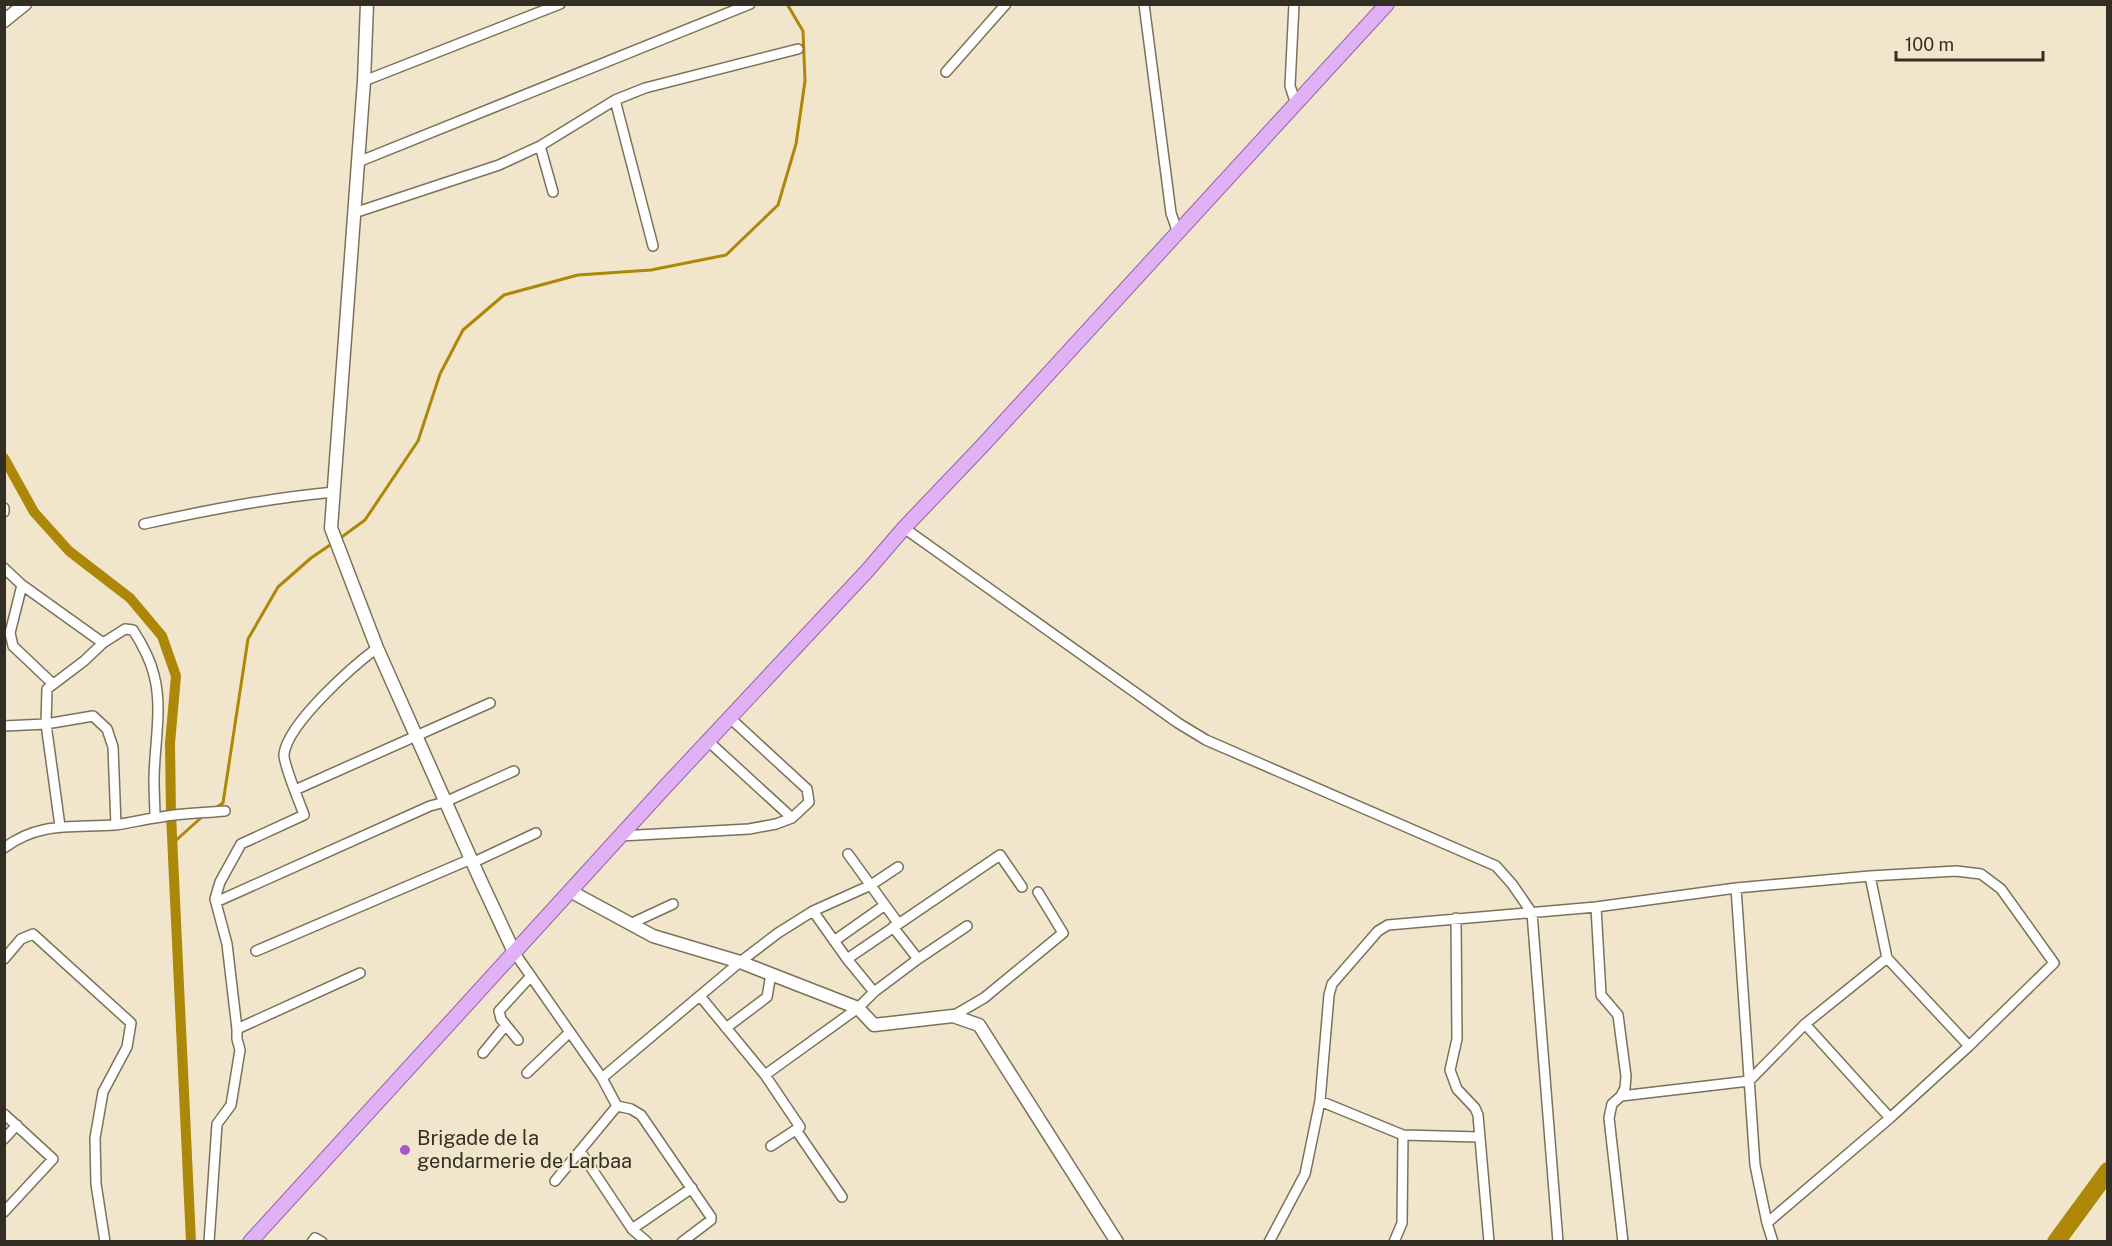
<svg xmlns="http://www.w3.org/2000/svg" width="2112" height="1246" font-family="'Public Sans',sans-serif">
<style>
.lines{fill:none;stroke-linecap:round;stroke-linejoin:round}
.stream{stroke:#ad8707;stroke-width:3}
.canal{stroke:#ad8707;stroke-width:10}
.river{stroke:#ad8707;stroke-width:18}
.street-casing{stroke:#7b725a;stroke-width:12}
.secondary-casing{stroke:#7b725a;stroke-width:15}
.primary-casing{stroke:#9761a8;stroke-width:16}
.street{stroke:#fff;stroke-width:9}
.secondary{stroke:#fff;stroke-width:12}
.primary{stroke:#e1b1f5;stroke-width:14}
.poi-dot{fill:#a757c8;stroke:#f1e6cb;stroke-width:2}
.labels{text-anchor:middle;stroke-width:4.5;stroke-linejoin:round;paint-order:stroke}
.poi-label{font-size:20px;fill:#322e24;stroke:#f1e6cb;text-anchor:start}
</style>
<rect width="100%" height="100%" fill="#f1e6cb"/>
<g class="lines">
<path class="stream" d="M339,539L365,520L418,441L440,374L463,330L504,295L578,275L651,270L726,255L778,205L796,144L805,81L803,31L787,4
M214,809L223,803L248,639L278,587L311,558L333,543
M173,843L203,816"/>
<path class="canal" d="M4,458L34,512L69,551L130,598L162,636L176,676L170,743L171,814L191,1242"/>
<path class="river" d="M2056,1242L2108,1171"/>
<defs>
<path id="street" d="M1144,4L1171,213L1178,233
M1294,4L1290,86L1296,104
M946,72L1006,4
M364,81L560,4
M615,100L653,246
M540,146L553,192
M358,162L750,4
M354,213L499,165L540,146L615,100L645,88L798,49
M4,508V512
M144,524C207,510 269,498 334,492
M904,528L1178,723L1206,740L1496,866L1512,884L1532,913L1558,1242
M4,568L22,585L103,643
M22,585L10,633L13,646L53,684
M4,726L46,724L93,716L107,729L113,747L116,825
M708,741L792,818
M295,790L490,703
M60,826L46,724L47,689L84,661L103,643L125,629L133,630C142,644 150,658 154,675C163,709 154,746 154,781C154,793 155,806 155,818
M620,836L749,829L776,824L792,818L809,802L807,789L730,718
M4,848C40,821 74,828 115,825C130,823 145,819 161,817C182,813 204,813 225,811
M848,854L898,923
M472,863L536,833
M1870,876L1887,958L1969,1046
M1736,888L1755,1165L1767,1223
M216,902L430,806L445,802L514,771
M1596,907L1601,995L1618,1015L1626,1076L1625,1088L1621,1096L1612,1104L1609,1118L1623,1242
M813,911L847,959L874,992
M1456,918L1457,1039L1450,1070L1457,1089L1475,1108L1478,1115L1489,1242
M630,924L673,904
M893,927L918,959
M834,941L885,905
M256,951L471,859
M514,952L602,1078L740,962L778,933L813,911L871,885L898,867
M4,959L21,939L33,934L131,1023L127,1047L103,1092L95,1138L96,1184L105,1242
M847,959L1000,855L1022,887
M700,996L765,1075L800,1127L771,1146
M953,1016L984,998L1063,933L1038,892
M1805,1024L1890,1118
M726,1028L767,997L771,974
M237,1029L360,973
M518,1040L501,1019L499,1011L531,976
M483,1053L506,1025
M527,1073L570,1032
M765,1075L858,1008L874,992L918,959L967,926
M602,1078L617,1106L631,1109L641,1115L711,1217V1220L682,1242
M1621,1096L1749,1081L1805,1024L1887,958
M1320,1101L1403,1135L1479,1137
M4,1114L53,1159L4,1212
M796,1130L842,1197
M4,1139L17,1125
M580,1151L632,1229L647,1242
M555,1181L617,1106
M632,1229L692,1188
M209,1242L217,1124L231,1105L240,1050L237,1039V1029L227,944L215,899L220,882L241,844L304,815C300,803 283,764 284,754C288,723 353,666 377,648
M312,1242L315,1238L322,1242
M1269,1242L1305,1174L1320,1101L1329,995L1332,984L1378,931L1388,925L1596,907L1736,888L1870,876L1956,871L1981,874L2001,889L2054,963L1969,1046L1890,1118L1767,1223L1773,1242
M1394,1242L1402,1223L1403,1135"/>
<path id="secondary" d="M367,4L364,81L331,528L377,648L479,877L514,952
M4,21L25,4
M570,891L653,936L740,962L858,1008L874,1025L953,1016L979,1025L1117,1242"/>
<path id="primary" d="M250,1242L665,787L867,571L904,528L984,444L1387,4"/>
</defs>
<use href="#street" class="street-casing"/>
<use href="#secondary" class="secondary-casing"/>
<use href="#primary" class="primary-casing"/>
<use href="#street" class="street"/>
<use href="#secondary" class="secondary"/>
<use href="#primary" class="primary"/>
</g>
<circle class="poi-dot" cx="405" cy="1150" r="6"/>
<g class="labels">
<g class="poi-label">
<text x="417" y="1145">Brigade de la<tspan x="417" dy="23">gendarmerie de Larbaa</tspan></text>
</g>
</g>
<rect width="2112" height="1246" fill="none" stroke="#322e24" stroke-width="12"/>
<path d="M1896 51v9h147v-9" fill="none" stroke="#322e24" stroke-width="3"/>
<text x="1905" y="51" font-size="18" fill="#322e24" stroke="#f1e6cb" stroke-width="4.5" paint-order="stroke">100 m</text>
</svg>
